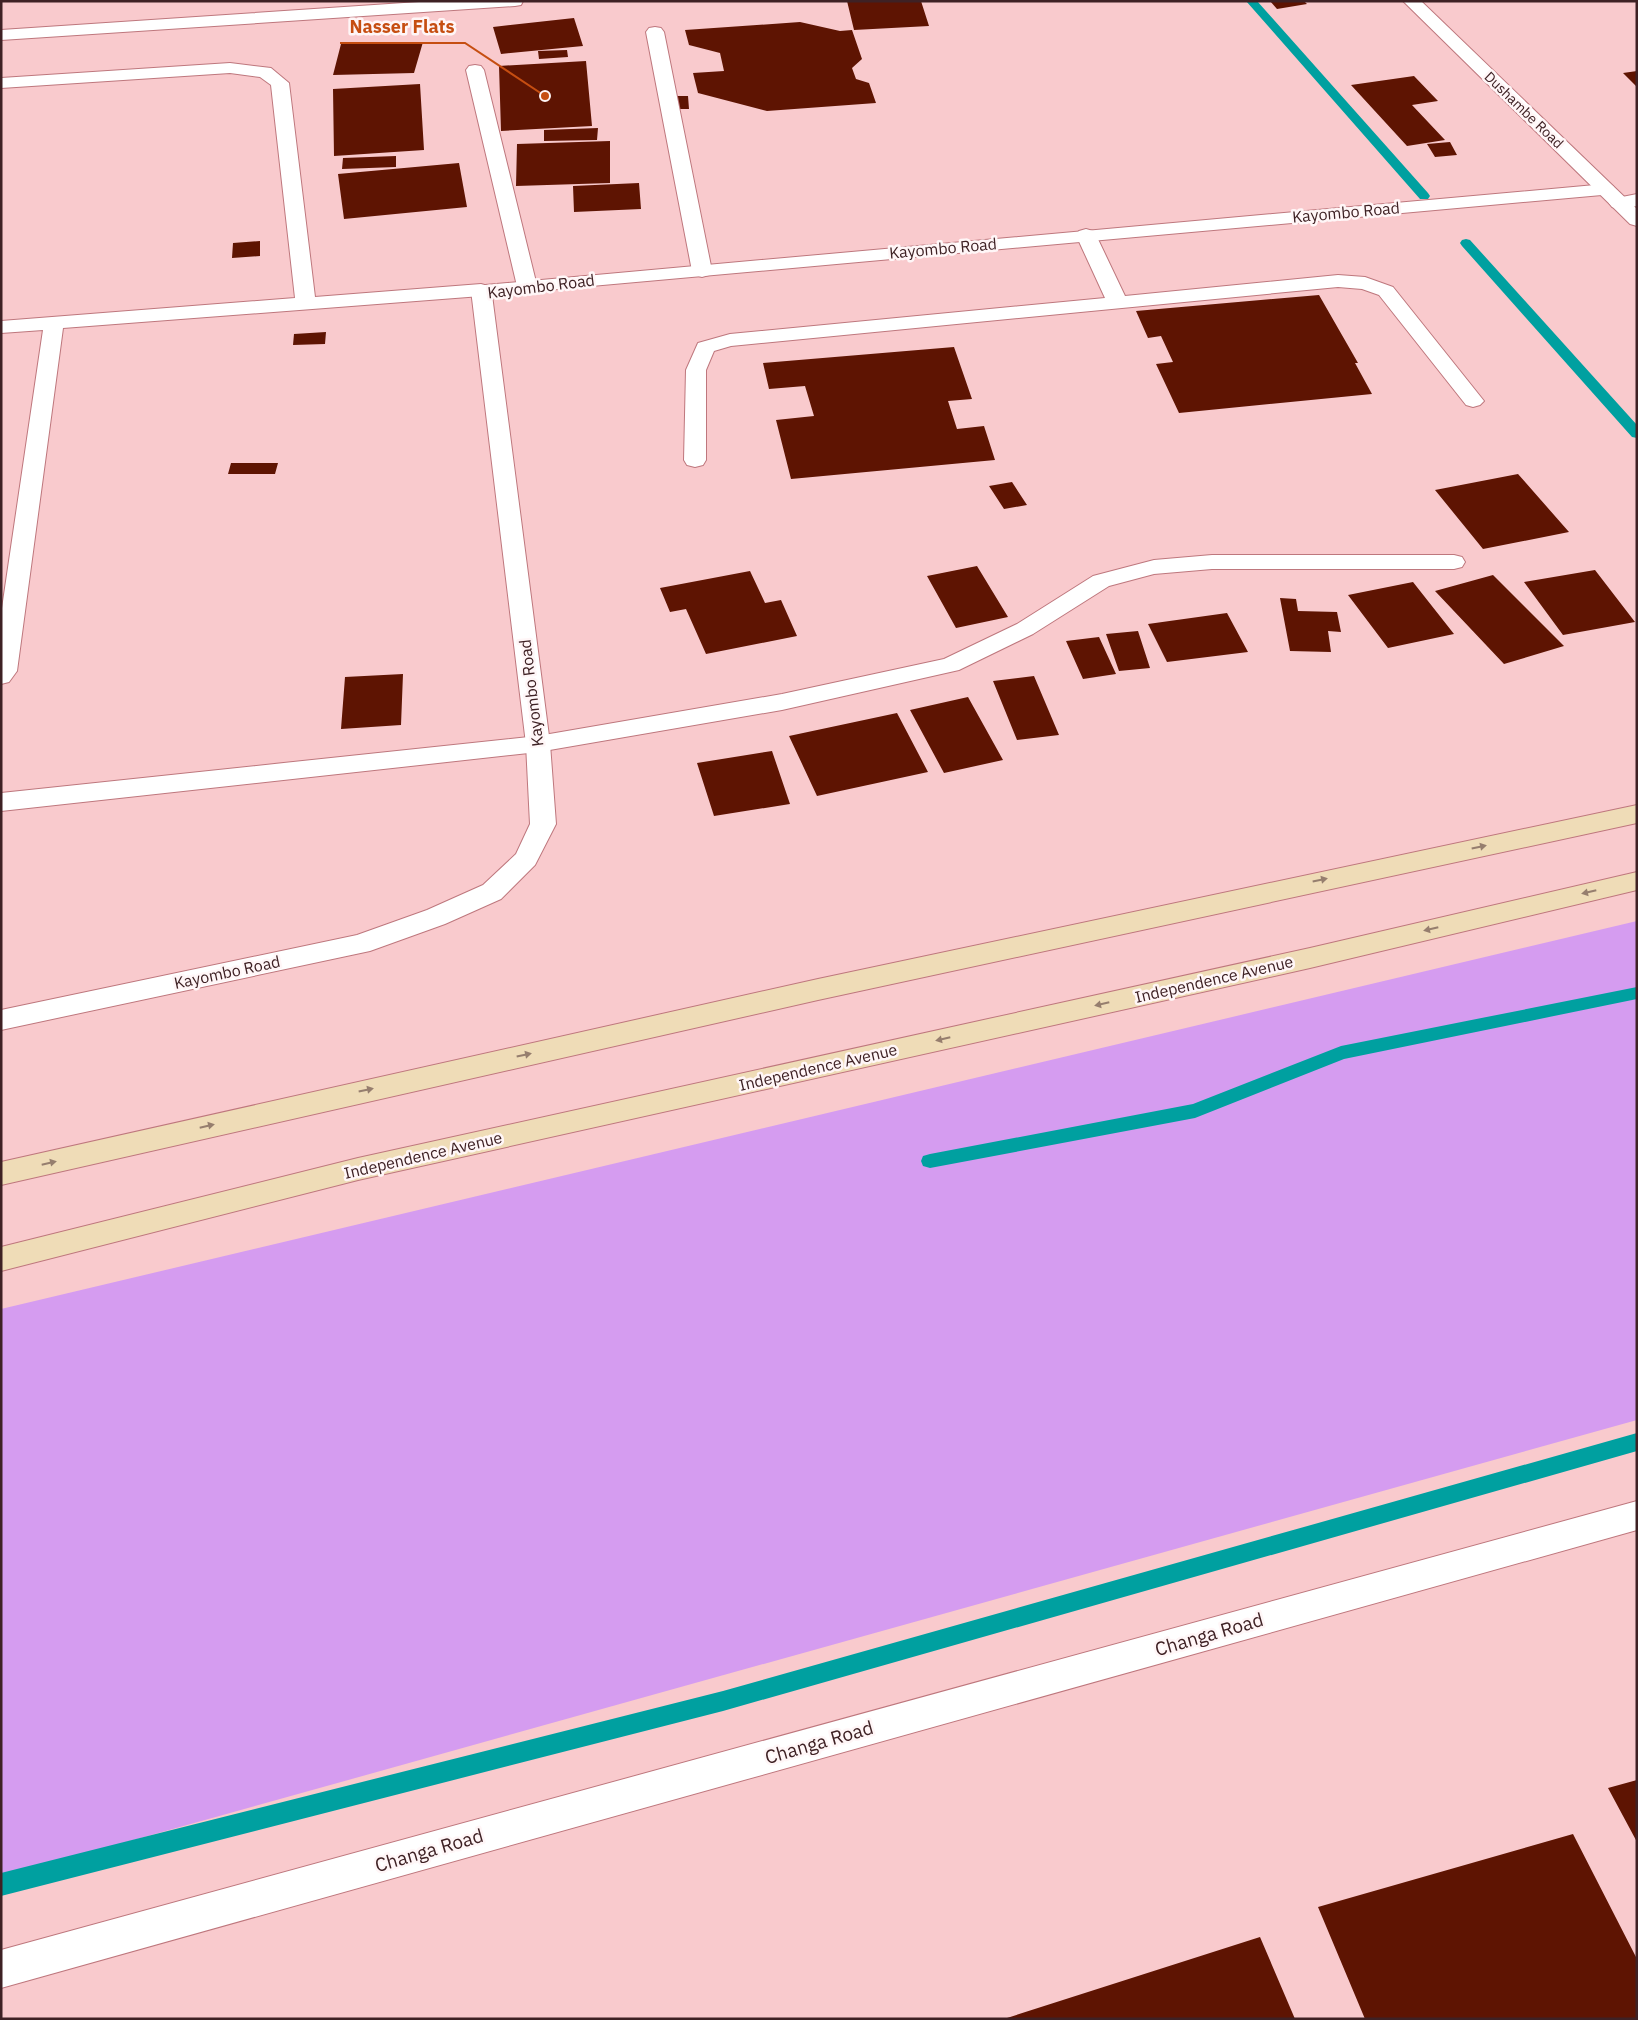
<svg xmlns="http://www.w3.org/2000/svg" width="1638" height="2020" font-family="'IBM Plex Sans',sans-serif">
<style>
.green{fill:#d59cf0}
.lines{fill:none;stroke-linecap:round;stroke-linejoin:round}
.stream{fill:#00a0a0;fill-rule:evenodd}
.building{fill:#5e1402}
.service-casing{stroke:#be777d;stroke-width:2}
.minor-casing{stroke:#be777d;stroke-width:2}
.tertiary-casing{stroke:#be777d;stroke-width:2}
.secondary-casing{stroke:#be777d;stroke-width:2}
.service{fill:#fff;fill-rule:evenodd}
.minor{fill:#fff;fill-rule:evenodd}
.tertiary{fill:#fff;fill-rule:evenodd}
.secondary{fill:#efdcb7;fill-rule:evenodd}
.oneway{fill:#967e6e}
.labels{text-anchor:middle;stroke-width:5;stroke-linejoin:round;paint-order:stroke}
.far-street-label{font-size:14px;fill:#3e2124;stroke:#fff6f7}
.street-label{font-size:16px;fill:#3e2124;stroke:#fff6f7}
.near-street-label{font-size:19px;fill:#3e2124;stroke:#fff6f7}
.leader{fill:none;stroke:#c64e11;stroke-width:2}
.callout-dot{fill:#c64e11;stroke:#fff6f7;stroke-width:2}
.callout-label{font-size:18px;text-anchor:middle;font-weight:bold;fill:#c64e11;stroke:#fff6f7;stroke-width:5;stroke-linejoin:round;paint-order:stroke}
</style>
<rect width="100%" height="100%" fill="#f9cacd"/>
<path class="green" d="M1637,921V1420L1,1877V1309Z"/>
<g class="lines">
<path class="stream" d="M1246,1H1257L1428,193L1430,196L1428,199H1420Z
M1466,239L1470,240L1637,425V438L1632,437L1462,246L1460,243L1462,240Z
M1637,987V999L1344,1059L1195,1118L930,1168L923,1166L921,1161L923,1156L930,1154L1193,1104L1341,1046Z
M1637,1433V1451L723,1711L1,1896V1873L723,1691Z"/>
</g>
<path class="building" d="M847,1H921L929,26L854,30Z
M1270,1H1304L1307,4L1277,9Z
M574,18L583,46L501,54L493,27Z
M800,22L840,31L852,30L862,59L852,68L856,79L869,83L876,103L767,111L698,93L693,73L724,71L720,53L689,45L685,30Z
M423,42L414,73L333,75L341,44Z
M567,50L568,57L539,59L538,51Z
M586,61L592,126L501,131L499,66Z
M1637,71V87L1623,73Z
M1414,76L1438,101L1412,105L1445,140L1407,146L1351,85Z
M420,84L424,150L334,156L333,89Z
M672,96H688L689,109H673Z
M598,128L597,140L544,141V130Z
M610,141V183L516,186L517,144Z
M1450,142L1457,155L1435,157L1427,144Z
M396,156V167L342,169L343,158Z
M459,163L467,207L344,219L338,174Z
M639,183L641,209L574,212L573,186Z
M260,241V256L232,258L233,243Z
M1319,295L1358,363H1355L1372,394L1179,413L1156,364L1173,362L1161,336L1148,338L1136,311Z
M326,332L325,344L293,345L294,334Z
M954,347L972,399L948,401L957,429L984,426L995,460L791,479L776,420L814,416L805,386L769,389L763,363Z
M231,463H278L275,474H228Z
M1518,474L1569,532L1483,549L1435,490Z
M1012,482L1027,505L1004,509L989,486Z
M977,566L1008,617L956,628L927,576Z
M1595,570L1635,622L1563,635L1524,582Z
M750,571L765,603L781,600L797,636L706,654L686,609L670,612L660,588Z
M1493,575L1564,646L1504,664L1435,591Z
M1413,582L1454,634L1388,648L1348,595Z
M1280,598L1296,599L1298,611L1337,612L1341,632L1328,631L1331,652L1290,651Z
M1227,613L1248,652L1167,662L1148,624Z
M1138,631L1150,668L1119,671L1106,634Z
M1099,637L1116,674L1083,679L1066,641Z
M403,674L401,725L341,729L345,677Z
M1034,676L1059,735L1017,740L993,681Z
M968,697L1003,760L944,773L910,710Z
M897,713L928,772L817,796L789,736Z
M772,751L790,804L714,816L697,763Z
M1637,1780V1842L1608,1788Z
M1573,1834L1637,1959V2019H1365L1318,1907Z
M1260,1937L1295,2019H1007V2018Z"/>
<g class="lines">
<defs>
<path id="service" d="M655,27L661,28L664,32L712,271L709,275L702,277L695,275L692,271L646,32L649,28Z
M230,63L271,68L289,83L315,297L481,284L488,286L491,290L488,294L481,296L63,328L17,671L9,682L1,684V615L43,330L1,333V321L295,298L271,85L260,77L230,73L1,88V78Z
M475,65L481,66L484,70L537,286L534,290L527,292L520,290L517,286L466,70L469,66Z
M1086,229L1093,231L1096,235L1125,296L1338,275L1365,277L1393,287L1484,401L1480,405L1473,407L1466,405L1379,295L1362,289L1338,287L731,346L714,351L706,370V460L703,465L695,467L687,465L684,460L686,370L698,343L730,334L1105,298L1076,235L1079,231Z
M1212,555H1454L1462,557L1465,562L1462,567L1454,569H1212L1154,574L1109,586L1033,634L959,670L782,710L538,752L1,811V793L538,736L782,694L944,659L1017,624L1093,576L1154,560Z"/>
<path id="minor" d="M434,1H523L521,5L515,6L1,40V30Z
M1606,184L1613,186L1615,190L1613,194L492,295L550,744L556,824L535,865L501,899L445,924L370,951L1,1030V1010L357,935L427,910L483,885L516,854L530,824L526,744L471,290L474,286Z
M1637,194V206L1619,209L1612,207L1609,203L1612,199Z"/>
<path id="tertiary" d="M1403,1H1421L1637,209V226L1630,224Z
M1637,1501V1530L1,1988V1950Z"/>
<path id="secondary" d="M1637,805V823L818,1000L1,1185V1162L818,979Z
M1637,872V890L1310,968L358,1180L1,1271V1247L358,1158L1310,948Z"/>
</defs>
<use href="#service" class="service-casing"/>
<use href="#minor" class="minor-casing"/>
<use href="#tertiary" class="tertiary-casing"/>
<use href="#secondary" class="secondary-casing"/>
<use href="#service" class="service"/>
<use href="#minor" class="minor"/>
<use href="#tertiary" class="tertiary"/>
<use href="#secondary" class="secondary"/>
</g>
<defs><path id="oneway-solid" d="M-6-.8H1V-3.2L6.5 0L1 3.2V.8H-6Z" transform="scale(1.25)"/></defs>
<g class="oneway">
<use href="#oneway-solid" transform="translate(1479 847) rotate(-12)"/>
<use href="#oneway-solid" transform="translate(1320 880) rotate(-12)"/>
<use href="#oneway-solid" transform="translate(1589 892) rotate(167)"/>
<use href="#oneway-solid" transform="translate(1431 929) rotate(167)"/>
<use href="#oneway-solid" transform="translate(1102 1004) rotate(167)"/>
<use href="#oneway-solid" transform="translate(943 1039) rotate(167)"/>
<use href="#oneway-solid" transform="translate(524 1055) rotate(-12)"/>
<use href="#oneway-solid" transform="translate(366 1090) rotate(-12)"/>
<use href="#oneway-solid" transform="translate(207 1126) rotate(-13)"/>
<use href="#oneway-solid" transform="translate(49 1163) rotate(-13)"/>
</g>
<g class="labels">
<g class="far-street-label">
<text transform="translate(1524 110) rotate(44)" y="5">Dushambe Road</text>
</g>
<g class="street-label">
<text transform="translate(1346 212) rotate(-5)" y="6">Kayombo Road</text>
<text transform="translate(943 248) rotate(-5)" y="6">Kayombo Road</text>
<text transform="translate(541 286) rotate(-7)" y="6">Kayombo Road</text>
<text transform="translate(531 693) rotate(-97)" y="6">Kayombo Road</text>
<text transform="translate(227 972) rotate(-12)" y="6">Kayombo Road</text>
<text transform="translate(1214 979) rotate(-13)" y="6">Independence Avenue</text>
<text transform="translate(818 1067) rotate(-13)" y="6">Independence Avenue</text>
<text transform="translate(423 1155) rotate(-13)" y="6">Independence Avenue</text>
</g>
<g class="near-street-label">
<text transform="translate(1209 1634) rotate(-16)" y="7">Changa Road</text>
<text transform="translate(819 1742) rotate(-16)" y="7">Changa Road</text>
<text transform="translate(429 1850) rotate(-16)" y="7">Changa Road</text>
</g>
</g>
<path class="leader" d="M545 96L465 43H340"/>
<circle class="callout-dot" cx="545" cy="96" r="5"/>
<g class="callout-label">
<text x="402" y="33">Nasser Flats</text>
</g>
<rect width="1638" height="2020" fill="none" stroke="#3e2124" stroke-width="5"/>
</svg>
